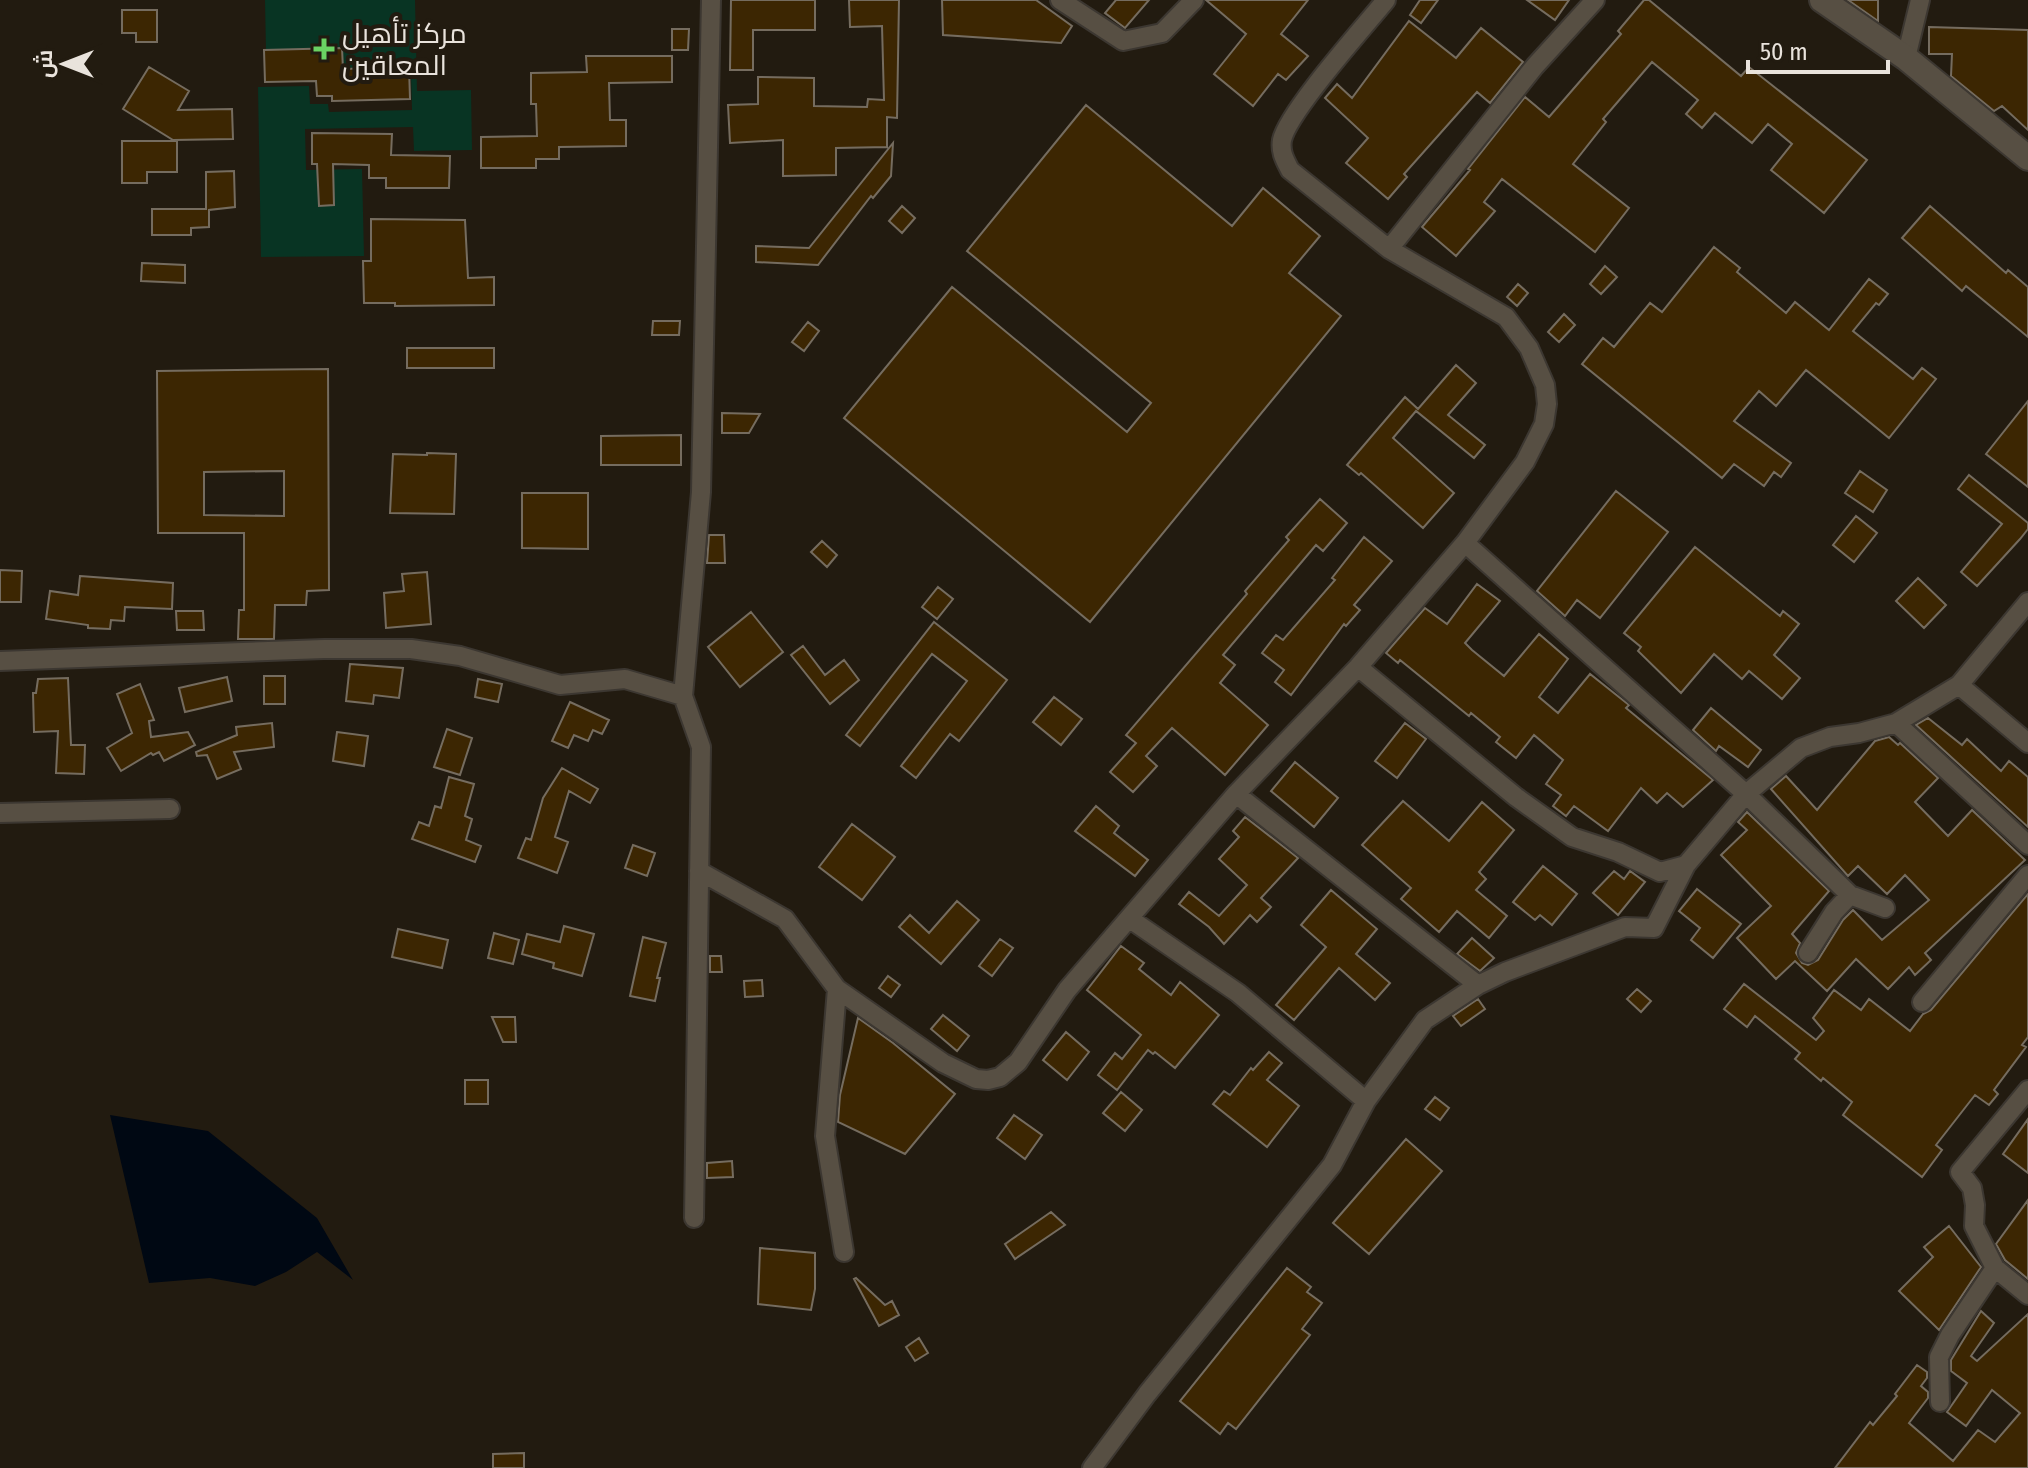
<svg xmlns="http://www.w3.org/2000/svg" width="2028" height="1468" font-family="'Fira Sans Condensed',Cairo,sans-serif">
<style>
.green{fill:#083423}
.water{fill:#000813}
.building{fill:#3c2602;stroke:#756c5f;stroke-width:2;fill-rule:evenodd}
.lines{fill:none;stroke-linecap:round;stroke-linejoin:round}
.street-casing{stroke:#3c3731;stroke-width:22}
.secondary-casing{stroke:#3c3731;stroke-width:28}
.street{stroke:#574f43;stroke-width:18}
.secondary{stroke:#574f43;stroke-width:24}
.poi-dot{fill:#6ad363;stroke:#221b10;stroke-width:3}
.labels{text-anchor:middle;stroke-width:8;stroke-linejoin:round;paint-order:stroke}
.poi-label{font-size:28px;fill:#e9e3dc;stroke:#221b10;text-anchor:start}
</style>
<rect width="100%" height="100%" fill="#221b10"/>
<path class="green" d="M265,0H415L417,91L471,90L472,150L414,151L413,127L305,129L306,170L362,169L364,256L261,257L258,87L309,86L310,104H328L329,112L412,110L411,72L340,73L266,52Z"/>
<path class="water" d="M110,1115L208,1131L317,1218L353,1280L317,1252L286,1272L255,1286L210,1278L149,1283Z"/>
<path class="building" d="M731,0H815V30H753V70H730Z
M849,0H899L897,118L887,117V147L836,148V175L783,176V140L730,143L728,105L758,104V77L814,78V106L867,107L868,99L884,100L882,26L850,27Z
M942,0H1036L1072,26L1061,43L943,35Z
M1116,0H1149L1125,28L1105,13Z
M1206,0H1308L1281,34L1308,56L1286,80L1278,74L1253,106L1214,74L1246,34Z
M1420,0H1438L1421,23L1410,15Z
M1527,0H1569L1555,20Z
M1644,0H1649L1741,76L1749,67L1867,160L1824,213L1771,170L1792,144L1768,124L1752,143L1715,113L1702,128L1686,114L1698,100L1652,62L1603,119L1606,122L1573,164L1629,208L1595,252L1502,179L1484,202L1495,211L1456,256L1422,227L1470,170L1468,169L1525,97L1549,117L1621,34L1618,31Z
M1848,0H1878V21Z
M122,10H157V42H136V33H122Z
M1409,21L1456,58L1481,28L1523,62L1490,103L1477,92L1404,174L1407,177L1388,199L1346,163L1368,138L1325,98L1337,84L1352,98Z
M1929,27L2028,30V130L2002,106L1994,111L1951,76L1952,54H1929Z
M672,29H689L688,50H672Z
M342,48L343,69L409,67L410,99L332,101V96H317L316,81L265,82L264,50Z
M586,56H672V82L609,83L610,120H626V146L559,147V159H536V168H481V137L537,136L536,104H531V73L587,72Z
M149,67L189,91L178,110L232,109L233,139L173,140L123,109Z
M1086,105L1232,226L1263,188L1320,236L1289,273L1341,316L1090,622L844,418L952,287L1127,432L1151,403L967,251Z
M312,133L392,134L391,155L450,156L449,188H386V178H369V165L333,164L334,205L319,206L317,164H312Z
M122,141H177V172H147V183H122Z
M893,143L891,176L873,198L871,196L818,265L756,262V246L809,248Z
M234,171L235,207L209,210V227L191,228V235H152V209H206V172Z
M902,206L915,218L902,233L889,221Z
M1930,206L2006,273L2008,270L2028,287V337L1966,286L1962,291L1902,238Z
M371,219L465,220L468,278L494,277V305L395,306V303H364L363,261H371Z
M1714,247L1740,268L1737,272L1786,313L1795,302L1829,330L1869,279L1888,294L1879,305L1876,303L1853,331L1913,379L1922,368L1936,379L1889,438L1806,370L1776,406L1759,391L1734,421L1791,463L1781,477L1774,472L1764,486L1734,464L1722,478L1582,364L1603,338L1614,347L1650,303L1662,312Z
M142,263L185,265V283L141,281Z
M1605,266L1617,277L1601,294L1590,284Z
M1518,284L1528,293L1517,306L1507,297Z
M1564,314L1575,325L1559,342L1548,332Z
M653,321H680L679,335H652Z
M808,322L819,331L804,351L792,342Z
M407,348H494V368H407Z
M1456,365L1476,383L1448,415L1485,445L1474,458L1416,411L1393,438L1454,493L1423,528L1361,473L1359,475L1347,465L1405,397L1418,409Z
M328,369L329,590L307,591L306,605H275L274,639H238L239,610H244V533H158L157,371ZM284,471V516L204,515V472Z
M2028,401V487L1986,454Z
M722,413L760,414L749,433H722Z
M681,435V465H601V436Z
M427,453L456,454L454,514L390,513L393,454L427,455Z
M1860,471L1887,490L1873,512L1845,493Z
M1969,475L2028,523V529L2020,539L1977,586L1961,572L2002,524L1958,489Z
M1616,491L1668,532L1600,618L1577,600L1565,616L1537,591Z
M522,493H588V549L522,548Z
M1320,499L1347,523L1323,551L1316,545L1223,655L1235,665L1220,683L1268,725L1225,775L1172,728L1146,756L1157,766L1133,792L1110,772L1136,743L1126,735L1247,594L1245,591L1289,540L1286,537Z
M1856,516L1877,533L1854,562L1833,545Z
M709,535H724L725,563H707Z
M1364,537L1392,561L1354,605L1360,610L1346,626L1344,624L1291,695L1275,682L1284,670L1262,653L1276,635L1283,640L1335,580L1332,578Z
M822,541L837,555L827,567L811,552Z
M1695,547L1780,616L1783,611L1799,624L1774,655L1800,678L1782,699L1749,671L1742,679L1714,654L1681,693L1638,651L1641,647L1624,633Z
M0,570L22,571L21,602H0Z
M427,572L431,624L386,628L384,593L404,591L402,574Z
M80,576L173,583L172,609L125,607L124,621L111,620L110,629L88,628V625L46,619L50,591L78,595Z
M1918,578L1946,605L1924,628L1896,601Z
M1477,584L1500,601L1465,643L1472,650L1504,676L1539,634L1568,659L1539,697L1558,713L1590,674L1629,705L1626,708L1713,780L1683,807L1667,793L1657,803L1641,788L1608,831L1574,806L1566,816L1553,806L1561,795L1546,784L1563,760L1534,735L1516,758L1496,742L1500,737L1471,713L1469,716L1400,660L1398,663L1386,653L1425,608L1447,624Z
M938,587L953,599L937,619L922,607Z
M176,611H203L204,630H177Z
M751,612L783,652L740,687L708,647Z
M934,622L1007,680L959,741L950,734L916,778L901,766L967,681L932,654L860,746L846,735Z
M803,646L825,675L844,660L859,680L830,704L791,655Z
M350,664L403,668L399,698L374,695L373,704L346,701Z
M264,676H285V704H264Z
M227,677L232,701L185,712L179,688Z
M68,678L71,745H85L84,774L56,773L58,731L34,732L33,693H36L38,679Z
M478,679L502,684L498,702L475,697Z
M140,684L154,720L149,721L151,737L188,732L195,745L164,761L159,752L153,755L151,753L121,771L107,748L132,733L117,694Z
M1054,697L1082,719L1061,745L1033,722Z
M570,702L609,720L602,734L593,730L588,741L574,735L568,748L552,741Z
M1711,708L1761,750L1748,767L1719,746L1716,751L1693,730Z
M1928,718L1962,745L1967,739L2001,771L2009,761L2028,777V827L1916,725Z
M272,723L274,747L234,752L241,769L217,779L207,755L197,756L196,752L237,735L236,727Z
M1405,723L1426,739L1397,778L1375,761Z
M447,729L472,738L460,775L434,767Z
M337,732L368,736L364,766L333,761Z
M1889,737L1898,745L1900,743L1938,778L1915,802L1948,836L1972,810L2025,860L1925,953L1931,960L1915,975L1909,967L1888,989L1856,959L1827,991L1795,961L1776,979L1737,938L1771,906L1721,855L1747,830L1738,822L1747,812L1829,891L1792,934L1800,943L1796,953L1802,963L1808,965L1818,960L1843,920L1853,910L1882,940L1929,900L1905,875L1887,894L1858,866L1848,876L1771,789L1786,776L1817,810L1875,741Z
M1295,762L1338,798L1314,827L1271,791Z
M562,768L598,789L590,803L569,791L555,837L568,842L557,873L518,858L526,838L531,840L543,798Z
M449,777L474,784L465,816L472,819L466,840L481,846L475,862L412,839L419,822L429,826L435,806L441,808Z
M1403,801L1449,841L1482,802L1514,830L1479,872L1486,879L1476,890L1507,916L1489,938L1457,911L1439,932L1401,899L1411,888L1362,845Z
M1096,806L1119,826L1114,833L1148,860L1135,876L1075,831Z
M1245,817L1298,858L1261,898L1271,907L1257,922L1250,915L1224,944L1209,927L1179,904L1189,892L1219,916L1247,885L1219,859L1239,837L1233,831Z
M852,824L895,857L862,900L819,867Z
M633,845L655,853L647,876L625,868Z
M1543,866L1577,894L1552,925L1540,915L1535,920L1513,902Z
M1614,871L1624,879L1630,871L1645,882L1618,915L1593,893Z
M1697,889L1741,924L1713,958L1691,940L1700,928L1679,911Z
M1331,890L1377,929L1356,954L1390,983L1375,1000L1339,968L1294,1020L1276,1005L1326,947L1301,925Z
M2028,894V1037L2022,1045L2026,1047L1994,1090L1998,1094L1989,1105L1975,1095L1936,1145L1942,1150L1922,1177L1843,1115L1852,1102L1823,1078L1821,1081L1795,1059L1800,1053L1755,1016L1747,1027L1724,1009L1744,984L1816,1040L1824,1031L1813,1018L1834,990L1861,1010L1869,999L1910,1031L1923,1014L1931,1010Z
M957,901L979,920L941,964L899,927L910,915L929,933Z
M564,926L594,934L582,976L553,968L554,963L522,954L527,934L560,942Z
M398,929L448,940L442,968L392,957Z
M494,933L519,940L513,964L488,958Z
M643,937L666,943L657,978H660L655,1001L630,996Z
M1472,938L1494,958L1480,971L1457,954Z
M1000,939L1013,948L992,976L979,966Z
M1121,946L1144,963L1139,969L1171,995L1180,982L1219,1015L1175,1068L1155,1052L1153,1054L1148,1050L1117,1090L1098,1075L1115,1053L1122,1059L1141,1035L1087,990Z
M710,956H721L722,972H710Z
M888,976L900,985L891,997L879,988Z
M762,980L763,996L745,997L744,981Z
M1637,989L1651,1001L1641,1012L1627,999Z
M1478,999L1485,1009L1461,1026L1453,1016Z
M943,1015L969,1036L957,1051L931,1029Z
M492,1017H515L516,1042H503Z
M858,1018L893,1043L955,1094L905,1154L838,1122L840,1095Z
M1066,1032L1089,1052L1067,1080L1043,1060Z
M1269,1052L1282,1063L1267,1080L1299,1106L1267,1147L1213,1104L1224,1091L1230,1095L1251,1068L1253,1070Z
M465,1080H488V1104H465Z
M1121,1092L1142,1110L1125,1131L1103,1113Z
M1435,1097L1449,1108L1440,1120L1425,1109Z
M1014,1115L1042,1135L1025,1159L997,1138Z
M2028,1119V1173L2003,1154Z
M1406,1139L1442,1171L1369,1254L1333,1223Z
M732,1161L733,1177L707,1178V1163Z
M2028,1200V1279L2005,1260L1996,1244Z
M1051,1212L1065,1225L1015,1259L1005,1244Z
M1949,1226L1981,1267L1939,1330L1899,1291L1933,1257L1924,1247Z
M760,1248L815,1253V1289L811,1310L758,1304Z
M1287,1268L1311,1287L1307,1292L1322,1303L1302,1329L1310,1335L1236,1429L1228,1423L1220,1434L1180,1401Z
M856,1278L885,1305L892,1301L899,1315L879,1326L854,1279Z
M1981,1311L1994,1323L1971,1356L1977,1361L2028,1314V1468H1835L1870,1422L1873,1425L1897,1396L1895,1394L1917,1365L1927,1372V1378L1921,1386L1928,1392V1398L1909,1423L1953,1461L1978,1430L1995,1442L2020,1413L1992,1390L1966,1426L1947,1412L1967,1383L1951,1371V1360Z
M919,1338L928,1353L915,1361L906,1347Z
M524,1453V1468H493V1454Z"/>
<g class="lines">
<defs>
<path id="street" d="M1060,0L1123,41L1162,33L1194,0
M1906,58L1920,0
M1389,249L1535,66L1595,0
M1465,543L1746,794L1850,895
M0,661L324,649H411L460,656L560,685L625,679L683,696
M1358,667L1516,797L1572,837L1618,852L1660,872L1686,865
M1959,685L2028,743
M1896,723L2028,845
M1236,794L1478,985
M0,813L170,809
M699,871L785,919L837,989L943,1063L976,1079L988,1080L1000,1077L1018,1062L1067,990L1236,794L1358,667L1465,543L1525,462L1544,424L1547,404L1545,385L1529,348L1506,317L1389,249L1290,170C1285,160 1280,152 1282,140C1288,112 1364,27 1386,0
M1130,919L1238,993L1366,1101
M1808,953L1834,912L1850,895L1885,908
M837,989L825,1136L844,1252
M1922,1002L2028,875
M2028,1090L1960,1172L1972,1188L1975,1205L1974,1226L1995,1268L2028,1295
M694,1218L701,747L683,696L701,492L711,0
M1940,1402L1939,1357L1950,1335L1995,1268
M1092,1468L1147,1394L1332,1165L1366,1101L1425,1020L1478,985L1505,972L1625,927L1654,928L1686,865L1746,794L1801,748L1830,737L1859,733L1896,723L1959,685L2028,602"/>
<path id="secondary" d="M1822,0L1906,58L2028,158"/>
</defs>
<use href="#street" class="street-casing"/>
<use href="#secondary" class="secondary-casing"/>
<use href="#street" class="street"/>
<use href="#secondary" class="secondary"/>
</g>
<path class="poi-dot" d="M320 37h8v8h8v8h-8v8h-8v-8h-8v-8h8z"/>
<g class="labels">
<g class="poi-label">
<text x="342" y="43">مركز تأهيل<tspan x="342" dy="32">المعاقين</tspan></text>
</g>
</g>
<g transform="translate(64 64) rotate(270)" stroke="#221b10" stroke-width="6" paint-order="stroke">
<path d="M0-6L14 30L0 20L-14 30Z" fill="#e9e3dc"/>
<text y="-12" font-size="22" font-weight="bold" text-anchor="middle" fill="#e9e3dc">ش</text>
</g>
<path d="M1748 60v12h140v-12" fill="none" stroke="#e9e3dc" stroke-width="4"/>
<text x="1760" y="60" font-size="24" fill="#e9e3dc" stroke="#221b10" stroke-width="6" paint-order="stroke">50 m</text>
</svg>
